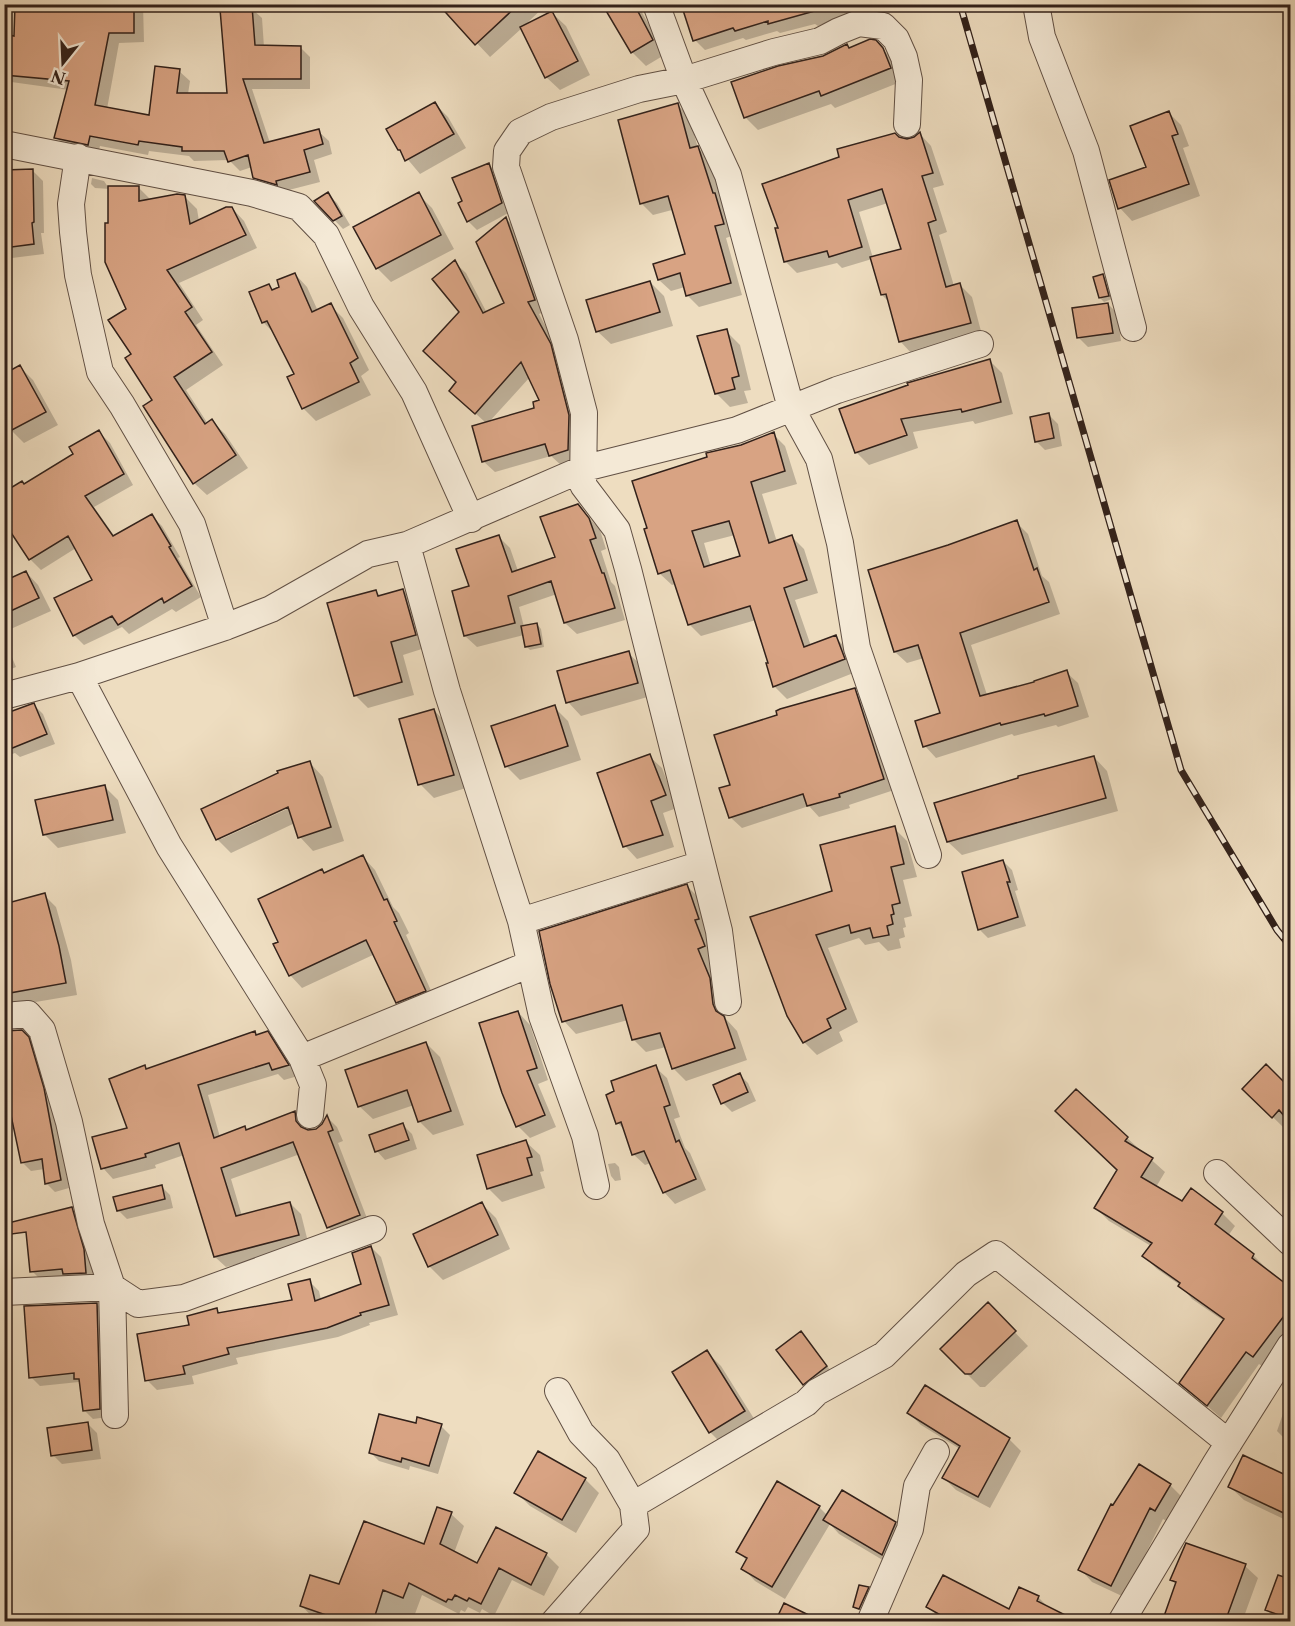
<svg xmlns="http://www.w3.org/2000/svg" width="1295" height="1626" font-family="'Libre Caslon Text',serif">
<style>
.shadow{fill:#0003;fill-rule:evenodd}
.building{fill:#d8a383;stroke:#32211a;stroke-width:1.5;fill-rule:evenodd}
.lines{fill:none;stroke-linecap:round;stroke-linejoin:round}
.minor-casing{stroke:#615044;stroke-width:28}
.minor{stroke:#f4e9d6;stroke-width:26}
.rail-casing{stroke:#32211a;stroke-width:7}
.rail{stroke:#f4e9d6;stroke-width:4.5;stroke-dasharray:14;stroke-linecap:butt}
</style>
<rect width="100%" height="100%" fill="#eeddc0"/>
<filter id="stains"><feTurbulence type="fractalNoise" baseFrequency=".00333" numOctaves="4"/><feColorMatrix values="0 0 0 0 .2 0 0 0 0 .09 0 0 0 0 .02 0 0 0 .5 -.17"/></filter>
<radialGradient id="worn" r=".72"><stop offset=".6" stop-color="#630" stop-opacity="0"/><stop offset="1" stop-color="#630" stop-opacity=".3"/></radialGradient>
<path class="shadow" d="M16,4H143L144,42L119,43L107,109L150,117L179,71L190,81L188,94L229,95L251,8L262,18L264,47H300L310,57V89H252L270,143L318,131L329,141L332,154L314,160L320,182L285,191L265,188L254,177L252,167L240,171L229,160L194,161L189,156L149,151L148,155L100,146L98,154L66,148L56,137L69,90L4,81V35L16,38Z
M440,4H547L525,25L552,13L566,26L590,75L560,90L546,77L522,28L490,57Z
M603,4H637L666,54L646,66L632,52Z
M682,4H872L873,6L818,26L815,24L780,33L777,31L746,40L743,38L705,50L695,40Z
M875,42L896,62L903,81L835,108L831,104L758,130L745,117L824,57L847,46L850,49Z
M435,104L448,117L466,148L420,174L399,149Z
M678,105L689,117L698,148L709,159L735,235L726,238L742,295L699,307L687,295L685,287L671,291L659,280L687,255L672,210L653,215L641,203Z
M1169,113L1181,125L1189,146L1183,148L1200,196L1132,221L1120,208L1111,181L1148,168Z
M920,134L931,146L944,185L933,188L947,232L939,235L954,286L960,285L972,297L982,335L912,354L900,341L889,302L882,295L872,259L842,268L837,263L797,273L785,261L899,138L907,140L915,138ZM888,203L903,250L873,258L859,212Z
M489,165L498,174L510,212L477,230L468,221Z
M33,171L43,181L44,233H41L44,254L4,259V213Z
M92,178L104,181L108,187L139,188L151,200L184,196L197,209L199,221L232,208L244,221L257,248L179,283L203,320L196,325L223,365L186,390L208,424L212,421L225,434L248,468L207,495L194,483L133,355L128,310L109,225L110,189L95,188L91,184Z
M328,194L337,203L350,225L343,229L316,201Z
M418,194L432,208L454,249L391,282L377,268Z
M506,219L518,230L546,311L539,314L562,357L579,461L562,466L551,456L495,472L483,461L486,423L451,391L458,383L461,312L454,262L466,273L487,313L506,304ZM530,377L541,401L536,409L489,422Z
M295,274L307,287L318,311L330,305L343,318L369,370L361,376L371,395L316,421L303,408L296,375L276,335L263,322L269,285L274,291L281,288Z
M1103,276L1107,280L1112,299L1104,302L1100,298Z
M650,282L664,296L673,326L611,344L597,331Z
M1108,304L1117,313L1121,341L1088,347L1079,338Z
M726,331L740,345L751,390L744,391L748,403L730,407L716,393Z
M989,360L1002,373L1013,414L975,424L973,421L913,432L918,448L869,465L856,452L841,409Z
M20,367L33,380L58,425L24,443L10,429L4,431V375Z
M1049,415L1058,424L1062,446L1045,450L1036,441Z
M99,432L110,443L133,485L94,507L115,537L152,516L162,526L180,557L178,558L201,597L176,612L172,609L129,634L122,627L84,645L74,635L94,581L76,548L41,570L30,559L4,519L25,486L75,455Z
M773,434L785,446L797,484L762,494L777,542L792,537L804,549L818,593L795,600L811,646L835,637L847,649L856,672L787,699L774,686L770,664L756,620L701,636L689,624L676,584L672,585L659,573L741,446ZM735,535L742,557L711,567L704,543Z
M578,505L600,530L606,549L601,551L611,582L615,586L625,620L577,634L565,623L557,594L519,607L524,627L537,624L541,629L544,647L530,650L526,646L524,635L477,647L465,636L454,592L471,587L499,537L510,548L518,571L557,558Z
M1016,522L1028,534L1042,576L1049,582L1060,614L971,645L987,695L1036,683L1066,672L1078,683L1089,717L1058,727L1056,725L1014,736L1012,734L936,758L925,746L942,714L924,658L907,663L895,652L948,546Z
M26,572L38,585L51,611L4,632V582Z
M403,590L416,603L428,647L403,655L414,695L368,708L355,695L375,591L381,597Z
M4,638L16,667L4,672Z
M628,653L642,666L651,696L581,716L568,702Z
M854,690L866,701L894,790L849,805L850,808L819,817L809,806L742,828L730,817L732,786Z
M34,705L43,714L55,744L20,757L15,753L4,757V715Z
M554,707L568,721L581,760L520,780L506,766Z
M434,710L447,724L466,788L434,798L420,784Z
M649,756L662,768L677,808L663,813L674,847L637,859L625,846Z
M1094,757L1107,771L1118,811L962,855L948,842Z
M310,763L323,777L344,841L313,851L300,837L295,823L231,853L217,839ZM295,802L296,805L221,839V836Z
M104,786L118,800L126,833L58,848L45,835L37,801Z
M894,828L907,841L917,877L903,880L912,916L904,918L906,927L903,928L905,937L899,939L901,948L888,951L879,942L865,945L859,938L828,948L858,1022L839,1032L843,1041L817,1055L804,1042L752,918L834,892Z
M363,857L375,870L393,907L399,913L409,933L406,935L437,1004L410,1015L397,1002L375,954L302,988L290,975L280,943L322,871L325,874Z
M1003,861L1012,870L1018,890L1015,891L1026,926L988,938L979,929Z
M687,886L700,899L717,959L710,962L722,992L726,1019L737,1031L747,1060L686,1081L673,1068L666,1047L646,1052L633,1039L628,1020L576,1034L564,1021Z
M44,895L56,907L71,960L77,995L18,1005L4,1018V905Z
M518,1012L530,1025L548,1080L538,1084L556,1127L530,1138L518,1126Z
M21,1031L37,1048L52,1099L69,1188L55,1192L46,1183L45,1169L31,1171L22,1162Z
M255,1033L258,1036L267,1033L278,1044L298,1076L284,1080L278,1074L208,1095L220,1137L244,1128L247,1131L295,1112L306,1123V1131L316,1130L323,1125L327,1117L337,1127L343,1141L338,1143L370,1226L339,1238L328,1227L300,1154L231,1179L242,1216L290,1203L301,1214L309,1246L226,1267L215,1257L184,1155L155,1165L156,1168L113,1179L103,1168L129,1129L144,1067L147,1070Z
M426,1043L440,1057L464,1125L433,1135L420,1122L414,1105L373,1119L359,1106Z
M1266,1066L1290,1091V1121L1284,1128L1244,1089Z
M655,1067L667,1078L680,1117L674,1119L685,1148L690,1153L706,1190L675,1204L664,1192L651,1163L645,1165L633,1154L625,1131L618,1123Z
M739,1074L748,1083L756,1101L732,1112L723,1103L715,1086Z
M1070,1124L1127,1138L1165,1172L1156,1187L1182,1203L1222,1213L1235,1226L1228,1236L1253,1255L1266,1268L1265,1270L1290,1289V1338L1266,1369L1259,1364L1221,1418L1181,1383L1224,1321L1192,1299L1180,1285L1157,1269L1144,1256L1151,1246L1109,1221L1096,1208L1119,1171Z
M403,1125L412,1134L417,1149L385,1160L377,1151Z
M526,1142L540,1155L544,1171L540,1172L545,1188L502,1202L488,1188Z
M615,1163L619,1167L621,1180L615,1181L611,1176L608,1164Z
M161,1186L170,1195L173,1208L127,1219L118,1210Z
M482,1204L496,1218L510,1249L443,1280L429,1266Z
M1290,1206V1217L1285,1211Z
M72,1209L82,1219L94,1261L96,1284L43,1282L32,1271Z
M4,1217L12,1247L4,1248Z
M371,1247L381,1257L398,1315L369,1323L370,1325L338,1337L236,1358L238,1364L192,1376L194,1384L157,1390L147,1380L191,1326L216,1310L221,1314L294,1301L309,1281L319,1291L321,1300L362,1285Z
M97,1304L106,1313L108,1417L93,1419L84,1410L81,1384L79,1382L40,1386L31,1377Z
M988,1304L1028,1346L985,1387H980L942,1349Z
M801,1333L835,1376L813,1393L804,1384Z
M707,1352L721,1366L758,1425L724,1446L710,1432Z
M925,1387L1009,1439L1021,1451L990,1508L956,1490L944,1478L960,1449L921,1425L909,1413Z
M1288,1399L1290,1400V1442L1286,1440L1277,1431Z
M88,1424L97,1433L101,1459L62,1464L53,1455Z
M417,1425L441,1426L450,1435L438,1474L410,1466L409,1470L379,1461L370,1452Z
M539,1453L586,1480L599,1493L576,1533L530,1506L516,1492Z
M1244,1457L1290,1478V1522L1244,1500L1230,1487Z
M1139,1466L1170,1485L1183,1498L1168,1522L1163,1519L1124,1597L1092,1582L1080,1569L1114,1507Z
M778,1483L819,1507L828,1516L895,1523L909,1537L896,1568L839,1534L830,1524L785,1599L755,1581L743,1568L747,1561L738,1551Z
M451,1514L464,1526L454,1553L478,1565L546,1554L559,1567L544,1596L512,1580L494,1616L482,1609L480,1613L468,1607L465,1612L461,1610L459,1614L422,1595L412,1622H323L314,1619L302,1606L425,1546Z
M1245,1566L1258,1578L1242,1622H1163L1177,1585L1172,1580Z
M1279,1577L1290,1581V1622H1279L1267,1610Z
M868,1589L872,1593L863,1612L854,1607Z
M1038,1597L1050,1609L1075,1622H944L928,1607L1010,1611Z
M685,1616L700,1622H683Z"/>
<path class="building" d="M15,4H134V33H109L95,105L149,115L155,66L180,69L177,93H227L220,9L252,6L255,45L301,46V79H243L264,143L319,129L323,144L304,150L310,172L276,181L277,185L253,178L248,155L228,162L224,151H182V147L139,141L138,145L90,136L88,145L54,138L69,81L4,75V34L14,36Z
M438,4H519L475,45Z
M602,4H634L653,40L631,53Z
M681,4H821L822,9L768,24V21L735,31L733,28L693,41Z
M552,11L578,61L545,78L520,27Z
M870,39L876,40L883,48L891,68L821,96L819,91L744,118L731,82L778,66L823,56L847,44L849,48Z
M435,102L454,134L405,161L400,150H398L386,129Z
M678,103L690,148L698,146L713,193H715L724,224L715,226L731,283L686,296L680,273L658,280L653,264L685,254L668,196L640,204L618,120Z
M1169,111L1178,134L1172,136L1189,184L1118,209L1109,180L1146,167L1130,126Z
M920,132L933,173L922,176L936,220L928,223L946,287L960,283L971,323L899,342L886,294L881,295L870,257L901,249L882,189L848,200L862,247L829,257L827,251L784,262L775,228H778L762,184L839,157L837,149L895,133L899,137L907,139L914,137Z
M489,163L502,203L467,222L458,203L462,201L452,178Z
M33,169L34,222L32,223L34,244L4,248V170Z
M108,186H139V201L177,194L185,195L190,224L226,207H232L246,235L167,270L192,307L185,312L212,352L174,377L205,424L212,419L236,455L193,484L143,406L152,400L125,358L131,354L108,320L126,309L105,262V223H108Z
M328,192L342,216L333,221L314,201Z
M419,192L441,235L376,269L353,227Z
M506,217L535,300L528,302L551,344L569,415L568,450L549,456L545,444L482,462L472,426L534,408L533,402L539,400L521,362L475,414L449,391L456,382L423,351L459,312L432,279L455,260L483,313L504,303L476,242Z
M295,273L312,312L331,303L358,358L350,363L359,382L302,409L287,377L294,374L267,321L262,323L249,292L269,284L272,290L279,287L277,280Z
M1103,274L1109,296L1099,298L1093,277Z
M650,281L660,312L596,332L586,300Z
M1108,303L1113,333L1077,338L1072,308Z
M727,329L739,376L732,378L735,389L715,394L697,336Z
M990,359L1001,402L962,412L961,409L901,419L907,435L855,453L839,409L908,385L907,383Z
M20,365L46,412L10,431L4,421V374Z
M1049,413L1054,438L1035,442L1030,417Z
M99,430L124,474L85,496L113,536L152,514L171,546L169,547L192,586L164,603L162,598L118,625L112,616L73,636L54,598L92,580L68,536L29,560L4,522V492L22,481L24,484L73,454L69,447Z
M774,432L785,471L751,482L769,543L792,535L807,580L784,588L804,647L836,635L845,659L773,687L766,663H768L750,606L688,625L670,570L658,574L644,529L647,528L632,481L707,457L706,453L741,445ZM729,521L740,556L704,567L692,531Z
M578,504L589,518L596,538L590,540L602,573H604L615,608L564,623L551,581L508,596L515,623L464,636L452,591L469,586L456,549L499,535L512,572L555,557L540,517Z
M1017,520L1034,570L1037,568L1049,602L960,633L980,696L1034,682V681L1067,670L1078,706L1045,716L1044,714L1001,725L1000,723L923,747L915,721L940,713L918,645L894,652L868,570L948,545Z
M26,571L39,598L4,614V581Z
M403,589L416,635L391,642L402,682L354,696L327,603L376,590L378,596Z
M537,623L541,644L525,647L521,626Z
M629,651L638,683L566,703L557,671Z
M855,688L884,779L839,794L840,797L807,806L803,794L729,818L719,788L730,785L714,735L777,715L776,711L780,709Z
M34,703L47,734L10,749L4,737V714Z
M555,705L568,746L505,767L491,726Z
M434,709L454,775L418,785L399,719Z
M650,754L666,795L651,801L663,835L623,847L597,773Z
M1094,756L1106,798L947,842L934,803L1018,778V776Z
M310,761L331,827L298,838L288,807L216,840L201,809L278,773L277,771Z
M105,785L113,820L43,835L35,800Z
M895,826L904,864L891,867L900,903L892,905L894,914L891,915L893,924L887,926L889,935L873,938L870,928L851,933L849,925L816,935L846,1009L827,1019L831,1028L803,1043L787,1016L750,917L832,891L820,845Z
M363,855L384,900L387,899L397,921L394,922L426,991L396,1003L366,940L289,976L273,944L278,942L258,899L322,869L324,873Z
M1003,860L1010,882H1007L1018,917L978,930L962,872Z
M687,884L699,919L695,920L705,946L698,949L710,978L713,1004L716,1011L724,1016L735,1048L672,1069L660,1033L632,1040L622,1005L562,1022L550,984L539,931Z
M45,893L59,946L66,983L4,994V904Z
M518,1011L537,1068L527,1071L545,1115L516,1127L502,1093L479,1023Z
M22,1030L29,1037L44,1088L61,1180L45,1184L42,1159L21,1163L4,1082V1031Z
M255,1031L256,1035L268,1031L289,1065L272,1070L269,1063L198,1085L214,1138L245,1126L246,1130L295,1111L296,1121L301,1127L308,1130L316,1129L322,1124L327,1115L333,1130L328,1132L360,1215L327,1228L293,1142L221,1168L236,1216L290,1202L299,1235L214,1257L179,1143L145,1154L146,1157L101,1169L92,1137L127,1128L109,1079L145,1065L146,1069Z
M426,1042L451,1111L418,1122L407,1090L358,1107L345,1070Z
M1266,1064L1290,1088V1123L1279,1110L1272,1118L1242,1089Z
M656,1065L670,1105L664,1107L676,1142L679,1140L696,1179L663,1193L644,1151L632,1155L621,1122L616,1124L606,1095L614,1091L611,1081Z
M740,1073L748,1092L721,1104L713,1085Z
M1076,1089L1128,1137L1125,1141L1153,1158L1141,1177L1182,1201L1191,1188L1223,1212L1215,1224L1254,1254L1252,1258L1290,1287V1308L1253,1357L1246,1352L1207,1406L1179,1383L1224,1319L1178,1286L1180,1283L1142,1256L1152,1243L1094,1208L1117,1170L1055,1111Z
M403,1123L409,1140L375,1152L369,1135Z
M526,1140L532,1157L527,1158L532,1175L487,1189L477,1155Z
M162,1185L165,1199L117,1211L113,1197Z
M482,1202L498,1235L428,1267L413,1234Z
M72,1207L84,1249L86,1273L63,1274L62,1269L30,1272L26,1232L4,1235V1224Z
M371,1246L389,1305L360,1313L361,1315L327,1328L227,1348L229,1354L183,1366L185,1374L145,1381L137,1334L189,1325L187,1316L217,1308L218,1313L292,1300L288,1284L310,1279L315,1301L361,1284L352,1253Z
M988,1302L1016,1331L971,1374H965L940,1349Z
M97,1303L100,1409L83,1411L79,1379H74V1373L29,1378L24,1306Z
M801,1331L827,1366L803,1385L776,1350Z
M707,1350L745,1411L709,1433L672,1372Z
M925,1385L1010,1438L978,1497L942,1478L960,1446L907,1413Z
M379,1414L416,1423L417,1417L442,1424L429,1466L402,1458L401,1462L369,1453Z
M88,1422L92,1450L51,1456L47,1428Z
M538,1451L586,1478L562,1520L514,1493Z
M1243,1455L1290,1477V1516L1228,1487Z
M1139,1464L1171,1484L1155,1511L1150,1508L1111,1586L1078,1570L1111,1504L1113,1505Z
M777,1481L820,1506L772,1587L741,1569L747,1558L736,1552Z
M842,1490L896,1522L882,1555L823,1520Z
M437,1507L452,1512L440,1544L477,1563L496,1527L547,1553L531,1585L499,1568L481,1604L469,1598L467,1601L455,1595L452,1600L448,1599L446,1602L409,1583L403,1598L383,1590L373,1622H346L300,1606L310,1575L339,1584L364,1521L424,1544Z
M1186,1543L1246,1564L1225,1622H1162L1176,1582L1170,1580Z
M943,1575L1009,1609L1019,1587L1039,1596L1037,1601L1079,1622H953L926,1607Z
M1278,1575L1290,1579V1619L1265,1610Z
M859,1585L869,1587L859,1609L853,1607Z
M784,1603L823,1622H775Z"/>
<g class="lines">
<defs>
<path id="minor" d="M656,4L684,80L728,175L791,408L819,459L840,543L857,648L928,855
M1036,4L1042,37L1086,151L1133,328
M4,144L252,193L299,207L326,235L361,307L414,392L471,519
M78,157L71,204L73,232L78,275L100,372L122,405L192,524L225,627
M407,545L447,691L521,921L542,1016L585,1136L596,1186
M79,676L169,846L302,1058L313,1085L310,1115
M4,696L79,676L225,627L271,609L368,554L407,545L585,468L737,430L837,390L980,344
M521,921L702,864
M728,1002L719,931L628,569L617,530L583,485L584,413L565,340L506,167L507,151L520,132L551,117L639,89L684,80L774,52L820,41L839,31L859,23L883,26L896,39L904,57L909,80L907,124
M4,1016L28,1014L42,1030L69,1122L91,1224L112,1287L115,1415
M302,1058L530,964
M1217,1173L1290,1242
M4,1292L112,1287L138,1304L184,1298L373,1229
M633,1505L806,1403L817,1392L884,1355L966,1274L996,1254L1229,1443
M554,1622L636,1529L633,1505L607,1460L581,1433L558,1391
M870,1622L910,1529L917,1486L936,1452
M1121,1622L1216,1463L1290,1346"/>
</defs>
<use href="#minor" class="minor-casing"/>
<use href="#minor" class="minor"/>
<defs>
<path id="rail" d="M960,4L1181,770L1277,930L1290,946"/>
</defs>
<use href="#rail" class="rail-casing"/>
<use href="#rail" class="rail"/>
</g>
<rect width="1295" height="1626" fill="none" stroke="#eeddc0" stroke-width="24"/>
<rect x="6" y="6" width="1283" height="1614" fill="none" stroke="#32211a" stroke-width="3"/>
<rect x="12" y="12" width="1271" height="1602" fill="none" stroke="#32211a" stroke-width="1.5"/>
<g transform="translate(63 63) rotate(198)" stroke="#f4e9d6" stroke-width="4.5" paint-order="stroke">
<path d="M0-4.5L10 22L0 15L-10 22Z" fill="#32211a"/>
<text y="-9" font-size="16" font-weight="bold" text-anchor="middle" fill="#32211a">N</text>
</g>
<rect width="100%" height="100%" filter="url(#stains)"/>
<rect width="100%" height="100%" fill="url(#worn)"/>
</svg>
